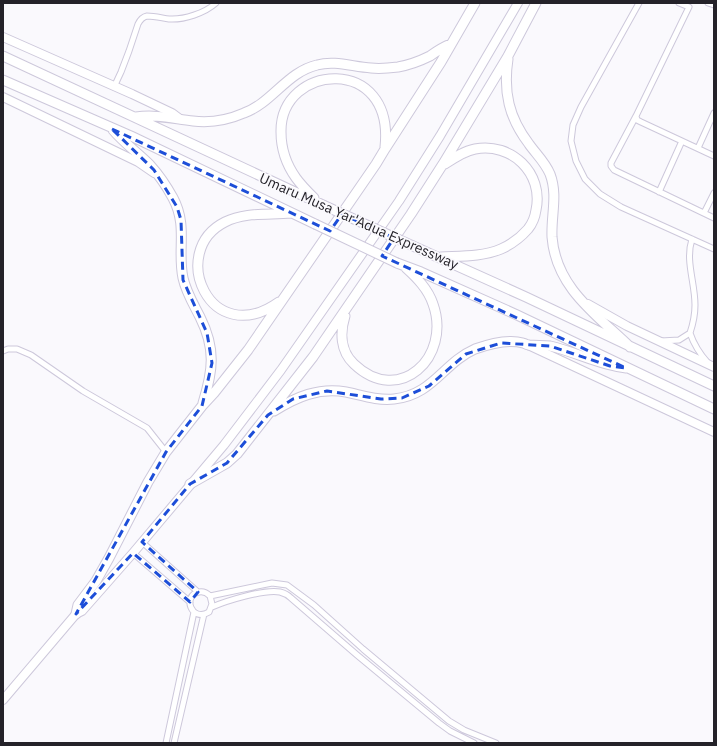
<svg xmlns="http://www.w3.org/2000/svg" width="717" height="746" font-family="'IBM Plex Sans',sans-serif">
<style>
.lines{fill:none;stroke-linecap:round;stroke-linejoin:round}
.minor-casing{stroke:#cdc8db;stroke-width:7}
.primary-casing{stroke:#cdc8db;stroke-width:10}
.trunk-casing{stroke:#cdc8db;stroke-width:10}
.motorway-casing{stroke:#cdc8db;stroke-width:11}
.minor{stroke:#fff;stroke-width:5}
.primary{stroke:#fff;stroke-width:8}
.trunk{stroke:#fff;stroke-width:8}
.motorway{stroke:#fff;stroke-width:9}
.motorway-bridge-casing{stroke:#cdc8db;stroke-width:11;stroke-linecap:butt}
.motorway-bridge{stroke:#fff;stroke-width:9}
.marked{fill:none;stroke:#1d4ed8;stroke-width:3;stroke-dasharray:8 5;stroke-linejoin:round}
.labels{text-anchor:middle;stroke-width:3.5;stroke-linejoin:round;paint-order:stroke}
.street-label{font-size:14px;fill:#242229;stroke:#faf9fd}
</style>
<rect width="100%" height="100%" fill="#faf9fd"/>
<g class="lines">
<defs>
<path id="minor" d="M639,3L581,107L573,125L571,141L576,161L585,179L600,194L621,207L714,249
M679,3L689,7L636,116L637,120L641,122L714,156
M708,3L714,5
M114,87L121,72L129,51L138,24C140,20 142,17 147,16C154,16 162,18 169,19C184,20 205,13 216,3
M636,116L611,163V166L614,170L714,218
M698,148L714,113
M659,192L682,141
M704,213L714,193
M690,333C693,324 695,315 695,305C695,282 685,261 692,239
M661,341L679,340L690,333C694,345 700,354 708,363
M3,351L8,349H17L31,355L83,391L147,428L166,452
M142,542L198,592
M133,553L190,602
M210,596L212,604L209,612C191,623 182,595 199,592C204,591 207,593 210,596L272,583L287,585L314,605L363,649L449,721L464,730L496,743
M212,607C226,601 264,589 280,592C284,593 288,595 291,598L357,655L439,723L450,731L474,743
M166,743L194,612
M174,743L204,614"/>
<path id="primary" d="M3,700L76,614L82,611L133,553L224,445L281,370L399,201L440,136L518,3"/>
<path id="trunk" d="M3,37L132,94L172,113L180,119
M3,97L138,162L154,173
M588,304L627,326L714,367
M528,345L714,432"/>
<path id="motorway" d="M3,56L323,205
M508,59C503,92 509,118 529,144C536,154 545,162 550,174C558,195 551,215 552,237C556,288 597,315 630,347
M3,80L131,136L315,224
M136,117C156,114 174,119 193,121C210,123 228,120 244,113C272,103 287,72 317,65C335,60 353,67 371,68C380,69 390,68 398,67C409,65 420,61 430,56C437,51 443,47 451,44
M113,130C124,143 138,153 150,165C159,175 167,187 173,198C188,226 177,250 183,278C186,292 194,305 200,317C216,349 213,370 203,403
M314,198C308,192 301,185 296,178C286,164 281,149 281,132C280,63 395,54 385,147
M413,246L526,297L714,386
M441,257C461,256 482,257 501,249C510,245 521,237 528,229C532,224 535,217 536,210C544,173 511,142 475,149C464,151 454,158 445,164
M397,263L421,272L515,314L714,409
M279,302C210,351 167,251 225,222C245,212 268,215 291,213
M345,316C340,332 340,351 354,364C399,407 452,357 433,304C428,289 417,278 406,268
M274,411C296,397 319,387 346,392C361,395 377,401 394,399C433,395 443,363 475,349C489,344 509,339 523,343C527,344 524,344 529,345C536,346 543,345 550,346C576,352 599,365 626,368
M190,484L227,463L237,454L313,357L411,214L443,164L508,56L536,3
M76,614L78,605L96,581L109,558L148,482L166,452L202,406L214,393L248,350L376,164L385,149L441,62L475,3"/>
</defs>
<use href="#minor" class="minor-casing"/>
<use href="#primary" class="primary-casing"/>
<use href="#trunk" class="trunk-casing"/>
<use href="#motorway" class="motorway-casing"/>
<use href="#minor" class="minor"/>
<use href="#primary" class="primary"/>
<use href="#trunk" class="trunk"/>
<use href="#motorway" class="motorway"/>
<defs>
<path id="motorway-bridge" d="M323,205L413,246
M315,224L397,263"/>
</defs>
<use href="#motorway-bridge" class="motorway-bridge-casing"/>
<use href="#motorway-bridge" class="motorway-bridge"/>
</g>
<path class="marked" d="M112,129L330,231L342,214L394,238L382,256L626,368L610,366L550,346L501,343L466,354L429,386L402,398L381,399L327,391L293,399L268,415L227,463L190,484L142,542L198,592L190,602L133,553L76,614L166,452L202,406L212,363L207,333L183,280L181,220L177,207L154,170Z"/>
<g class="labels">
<g class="street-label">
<text transform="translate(359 221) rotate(24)" y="5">Umaru Musa Yar'Adua Expressway</text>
</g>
</g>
<rect width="717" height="746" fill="none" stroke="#242229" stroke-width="8"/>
</svg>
